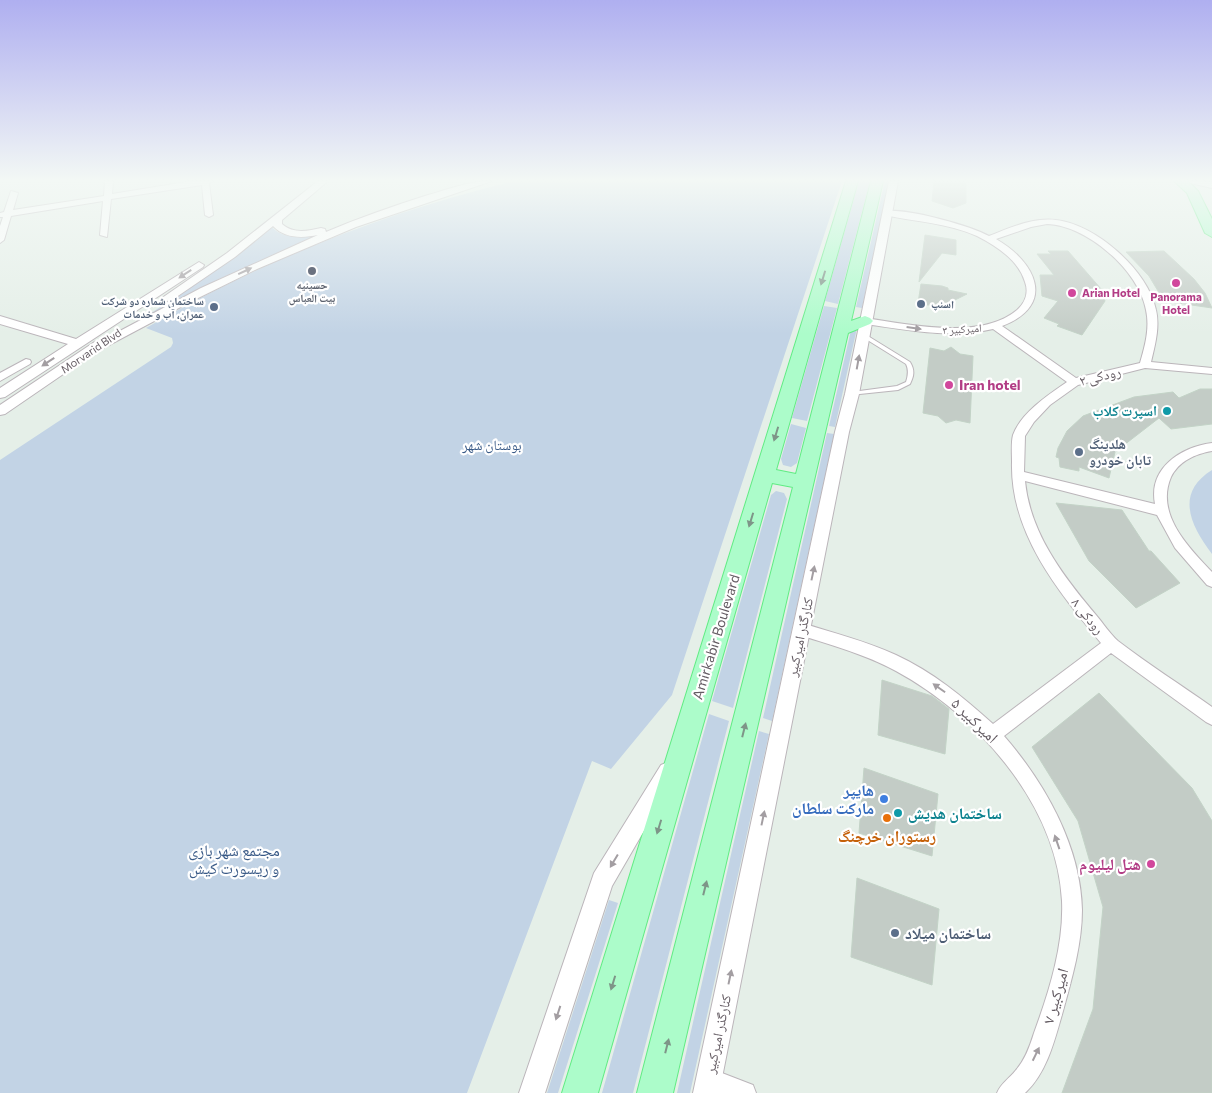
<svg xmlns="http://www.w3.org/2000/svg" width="1212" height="1093" font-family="Commissioner,'Noto Naskh Arabic',sans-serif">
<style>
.green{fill:#c2d3e5}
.building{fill:#c3ccc6;stroke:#c3d3c7}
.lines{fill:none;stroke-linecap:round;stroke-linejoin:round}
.service-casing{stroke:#bbb5ba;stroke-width:2}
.minor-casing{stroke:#bbb5ba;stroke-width:2}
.tertiary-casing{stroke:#bbb5ba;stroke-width:2}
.primary-casing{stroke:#60ec83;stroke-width:2}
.service{fill:#fff;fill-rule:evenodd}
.minor{fill:#fff;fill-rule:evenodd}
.tertiary{fill:#fff;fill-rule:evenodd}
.primary{fill:#acfcca;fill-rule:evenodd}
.oneway{fill:#a39ea2}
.oneway2{fill:#7e9588}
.worship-dot{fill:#6b7280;stroke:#fff;stroke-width:2}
.hotel-dot{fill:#d1479c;stroke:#fff;stroke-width:2}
.service-dot{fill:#5c6f8a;stroke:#fff;stroke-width:2}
.culture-dot{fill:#0f9aa8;stroke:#fff;stroke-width:2}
.shop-dot{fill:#3f7fe0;stroke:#fff;stroke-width:2}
.food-dot{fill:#e8710a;stroke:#fff;stroke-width:2}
.labels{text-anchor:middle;stroke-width:4.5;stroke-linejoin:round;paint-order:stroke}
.far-worship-label{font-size:11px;font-weight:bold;fill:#5b616d;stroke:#fff}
.far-hotel-label{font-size:11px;font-weight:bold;fill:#b23c85;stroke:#fff;text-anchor:start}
.far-service-label{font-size:11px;font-weight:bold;fill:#4e5e75;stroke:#fff;text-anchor:end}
.far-street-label{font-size:11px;fill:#655d64;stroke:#fff}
.street-label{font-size:14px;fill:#655d64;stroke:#fff}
.hotel-label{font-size:14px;font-weight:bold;fill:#b23c85;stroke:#fff;text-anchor:start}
.culture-label{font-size:14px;font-weight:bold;fill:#0d838f;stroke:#fff;text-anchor:end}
.service-label{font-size:14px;font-weight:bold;fill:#4e5e75;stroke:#fff;text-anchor:start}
.park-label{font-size:14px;fill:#395a87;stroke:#fff}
.near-street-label{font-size:16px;fill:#655d64;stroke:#fff}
.near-shop-label{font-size:16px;font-weight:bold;fill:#366cbe;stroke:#fff;text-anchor:end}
.near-culture-label{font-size:16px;font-weight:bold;fill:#0d838f;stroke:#fff;text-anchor:start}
.near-food-label{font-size:16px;font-weight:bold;fill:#c56008;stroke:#fff}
.near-park-label{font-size:16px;fill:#395a87;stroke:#fff}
.near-hotel-label{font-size:16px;font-weight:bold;fill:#b23c85;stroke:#fff;text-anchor:end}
.near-service-label{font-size:16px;font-weight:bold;fill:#4e5e75;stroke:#fff;text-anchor:start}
</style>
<rect width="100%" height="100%" fill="#e5efe8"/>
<path class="green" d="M514,181H842L672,695L611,769L592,761L467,1093H0V460L171,347L173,343L172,338L146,328C260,261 386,212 514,181Z
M859,181H870L838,304L825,301Z
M885,181H889L862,308L856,307Z
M272,227C283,240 303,236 318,236L219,279L139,321L215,271Z
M824,306L837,308L807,421L792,418Z
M857,328L835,427L829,426L851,330Z
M791,424L806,428L797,463L791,467L783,465L781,459Z
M827,433L834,434L772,721L763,718Z
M1212,470V554C1190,525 1175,493 1212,470Z
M776,491L784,493L787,499L733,708L712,701L771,495Z
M709,714L729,721L633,1093H602Z
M759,731L769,734L690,1093H677Z
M609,900L618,903L558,1093H547Z"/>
<path class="building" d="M934,181H966V203L953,208L932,201Z
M925,235L956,240V255L942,253L919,282Z
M1048,251H1068L1102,290L1105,301L1082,335L1057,326L1059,324L1044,318L1058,301L1042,296L1040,275H1054L1037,254H1051Z
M1164,251L1194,279L1205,293L1212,308L1164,301L1149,276L1126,252Z
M921,284L942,286L948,288V290L967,294L945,305H924L918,303Z
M951,347L960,354L973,356L970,423L956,420L946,423L938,416L923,413L930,348L944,351Z
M1200,389H1212V424L1171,429L1159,418L1115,452L1109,478L1079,467V471L1060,467L1059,458L1056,457L1058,448L1067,431L1083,416L1134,397L1173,392L1179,398Z
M1056,503L1122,510L1149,551H1151L1180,583L1136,608L1089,561Z
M882,680L932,696L949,709L945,754L878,735Z
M1099,693L1192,788L1212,821V1093H1062L1093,1009L1103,907L1078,821L1032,747Z
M864,768L938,794L932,856L859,833Z
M857,878L939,909L932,985L851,957Z"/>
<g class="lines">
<defs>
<path id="service" d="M863,333L910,362C915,370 914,376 910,384L898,390L850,395L849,394L852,392L897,386L906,382C908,376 909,370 906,364L861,336L860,335Z"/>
<path id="minor" d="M105,181H113L112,194L192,181H213L209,183L213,215L209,217L205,215L202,185L111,199L107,237L100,235L103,201L11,216L4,240L0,243V226L3,217H0V213L4,212L11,191L18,193L13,210L104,196Z
M885,211C906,208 969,225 989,236C1010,228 1033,217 1056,220C1095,224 1148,270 1156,310C1160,327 1155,345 1151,362L1212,368V374L1145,368L1078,385L1050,405L1034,422L1025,436L1024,472L1155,504C1148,468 1181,447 1212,443V451C1195,454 1179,461 1171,477C1155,514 1189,548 1212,572V587L1207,585L1175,548L1157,515L1025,481C1030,533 1063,576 1096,615C1103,623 1110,634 1118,641C1148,664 1181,685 1212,707V725L1206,722L1111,653L1004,736C1045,783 1081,847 1082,910C1082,944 1072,978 1063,1011C1055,1039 1047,1073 1025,1093H997C1001,1083 1009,1079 1016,1070C1025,1060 1030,1046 1034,1033C1049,992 1064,945 1062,901C1057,804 977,715 896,671C865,654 830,645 797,634L794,629L797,624L802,623C833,633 866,641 896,655C933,672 963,697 993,724L1101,643C1058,591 1010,533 1012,462C1012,454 1011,443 1013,435C1021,413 1048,395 1067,382L993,329C951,339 907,330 865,324L860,321L865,318C908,324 980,341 1017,310C1025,303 1029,293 1025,282C1019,261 997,246 977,236C948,223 916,222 885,215ZM1047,224C1086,225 1139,270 1146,310C1150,328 1145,346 1140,363L1076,378L1002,326C1057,305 1036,262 996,239L1031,227Z
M26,359L30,360L31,362L30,364L0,381V373Z
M709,1068L753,1085L756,1093H716L701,1087L698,1079L701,1071Z"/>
<path id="tertiary" d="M318,181H328L282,220V224C293,234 308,231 321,228L325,229L326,232C359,218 393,206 428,195C449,189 470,181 492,181L356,227L257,269L192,301L94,353L5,414L0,415V405L96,341H101L201,288L318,235C303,238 285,239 273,226L235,257L172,300L168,301L162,298L227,253Z
M889,181H898L859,394L849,432L719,1093H693L835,432L845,394Z
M1189,181L1212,182V188L1190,183Z
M199,262L204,265L203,267L5,397L0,398V388L68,344L0,324V316L76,339Z
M668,762L675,765L678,772L612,886L545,1093H519L594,873L661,765Z"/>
<path id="primary" d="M846,181H858L776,470L796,474L871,181H883L851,321L865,316L870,318L873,321L870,324L848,333L673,1093H637L793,487L772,483L598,1093H562Z
M1174,181H1188L1198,191L1212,219V237L1205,233L1187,193Z"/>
</defs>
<use href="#service" class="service-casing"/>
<use href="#minor" class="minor-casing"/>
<use href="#tertiary" class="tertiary-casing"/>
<use href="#primary" class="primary-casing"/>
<use href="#service" class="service"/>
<use href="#minor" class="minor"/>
<use href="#tertiary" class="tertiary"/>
<use href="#primary" class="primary"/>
</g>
<defs><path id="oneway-solid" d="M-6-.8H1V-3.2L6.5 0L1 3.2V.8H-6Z" transform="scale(1.25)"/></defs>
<g class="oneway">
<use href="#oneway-solid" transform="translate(245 271) rotate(-25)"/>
<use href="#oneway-solid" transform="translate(185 274) rotate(147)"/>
<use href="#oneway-solid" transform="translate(914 328) rotate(8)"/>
<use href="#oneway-solid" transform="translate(48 362) rotate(147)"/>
<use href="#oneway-solid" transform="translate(858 362) rotate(-80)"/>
<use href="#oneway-solid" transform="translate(813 573) rotate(-78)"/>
<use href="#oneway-solid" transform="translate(939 688) rotate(-145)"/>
<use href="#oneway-solid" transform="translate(763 818) rotate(-78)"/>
<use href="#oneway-solid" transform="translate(1057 842) rotate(-109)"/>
<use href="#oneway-solid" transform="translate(614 861) rotate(121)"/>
<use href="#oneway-solid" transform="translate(730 977) rotate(-78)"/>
<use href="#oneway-solid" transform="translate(558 1013) rotate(108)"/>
<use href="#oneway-solid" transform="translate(1036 1054) rotate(-64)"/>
</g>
<g class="oneway2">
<use href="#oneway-solid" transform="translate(823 278) rotate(107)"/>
<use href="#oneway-solid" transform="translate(776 434) rotate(107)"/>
<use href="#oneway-solid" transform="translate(751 520) rotate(107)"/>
<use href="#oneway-solid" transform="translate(744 730) rotate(-76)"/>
<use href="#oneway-solid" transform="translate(659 827) rotate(107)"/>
<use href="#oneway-solid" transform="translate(705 888) rotate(-76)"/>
<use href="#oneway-solid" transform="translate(613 983) rotate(107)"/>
<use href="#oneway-solid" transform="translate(667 1046) rotate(-76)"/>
</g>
<linearGradient id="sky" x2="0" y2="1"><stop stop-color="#afaff0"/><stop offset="0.54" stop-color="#f3f8f5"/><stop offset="1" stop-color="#f3f8f5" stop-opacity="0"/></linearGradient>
<rect width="1212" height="334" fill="url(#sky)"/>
<circle class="worship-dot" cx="312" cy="271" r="5"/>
<g class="hotel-dot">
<circle cx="1176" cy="283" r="5"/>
<circle cx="1072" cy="293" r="5"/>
<circle cx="949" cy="385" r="5"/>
<circle cx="1151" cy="864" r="5"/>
</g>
<g class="service-dot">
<circle cx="921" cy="304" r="5"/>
<circle cx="214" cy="307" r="5"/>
<circle cx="1079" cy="452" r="5"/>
<circle cx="895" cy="933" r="5"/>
</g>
<g class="culture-dot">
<circle cx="1167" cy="411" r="5"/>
<circle cx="898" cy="813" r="5"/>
</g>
<circle class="shop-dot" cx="884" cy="799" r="5"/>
<circle class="food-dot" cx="887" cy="818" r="5"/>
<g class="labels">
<g class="far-worship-label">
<text x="312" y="289">حسینیه<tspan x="312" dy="13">بیت العباس</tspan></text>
</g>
<g class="far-hotel-label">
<text x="1082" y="297">Arian Hotel</text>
<text x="1176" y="301" text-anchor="middle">Panorama<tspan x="1176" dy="13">Hotel</tspan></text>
</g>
<g class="far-service-label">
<text x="204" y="305">ساختمان شماره دو شرکت<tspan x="204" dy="13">عمران، آب و خدمات</tspan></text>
<text x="931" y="308" text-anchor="start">اسنپ</text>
</g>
<g class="far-street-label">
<text transform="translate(962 329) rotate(-4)" y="4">امیرکبیر ۳</text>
<text transform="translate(91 351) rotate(-34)" y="4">Morvarid Blvd</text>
</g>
<g class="street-label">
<text transform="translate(1100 376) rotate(-14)" y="5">رودکی ۲</text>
<text transform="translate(1088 616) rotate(51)" y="5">رودکی ۸</text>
<text transform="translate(716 637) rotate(-73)" y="5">Amirkabir Boulevard</text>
<text transform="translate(800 637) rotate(-78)" y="5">کنارگذر امیرکبیر</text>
<text transform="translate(718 1034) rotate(-78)" y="5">کنارگذر امیرکبیر</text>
</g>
<g class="hotel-label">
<text x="959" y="390">Iran hotel</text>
</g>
<g class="culture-label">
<text x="1157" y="416">اسپرت کلاب</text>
</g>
<g class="service-label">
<text x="1089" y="449">هلدینگ<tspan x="1089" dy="16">تابان خودرو</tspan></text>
</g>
<g class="park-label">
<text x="492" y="450">بوستان شهر</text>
</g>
<g class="near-street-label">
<text transform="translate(975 720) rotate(44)" y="6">امیرکبیر ۵</text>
<text transform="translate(1055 996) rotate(-74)" y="6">امیرکبیر ۷</text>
</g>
<g class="near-shop-label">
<text x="874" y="796">هایپر<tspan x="874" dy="18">مارکت سلطان</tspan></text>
</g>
<g class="near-culture-label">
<text x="908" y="819">ساختمان هدیش</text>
</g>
<g class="near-food-label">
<text x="887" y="842">رستوران خرچنگ</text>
</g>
<g class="near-park-label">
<text x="234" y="856">مجتمع شهر بازی<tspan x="234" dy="18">و ریسورت کیش</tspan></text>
</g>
<g class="near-hotel-label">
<text x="1141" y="870">هتل لیلیوم</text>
</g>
<g class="near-service-label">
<text x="905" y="939">ساختمان میلاد</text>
</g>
</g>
</svg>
